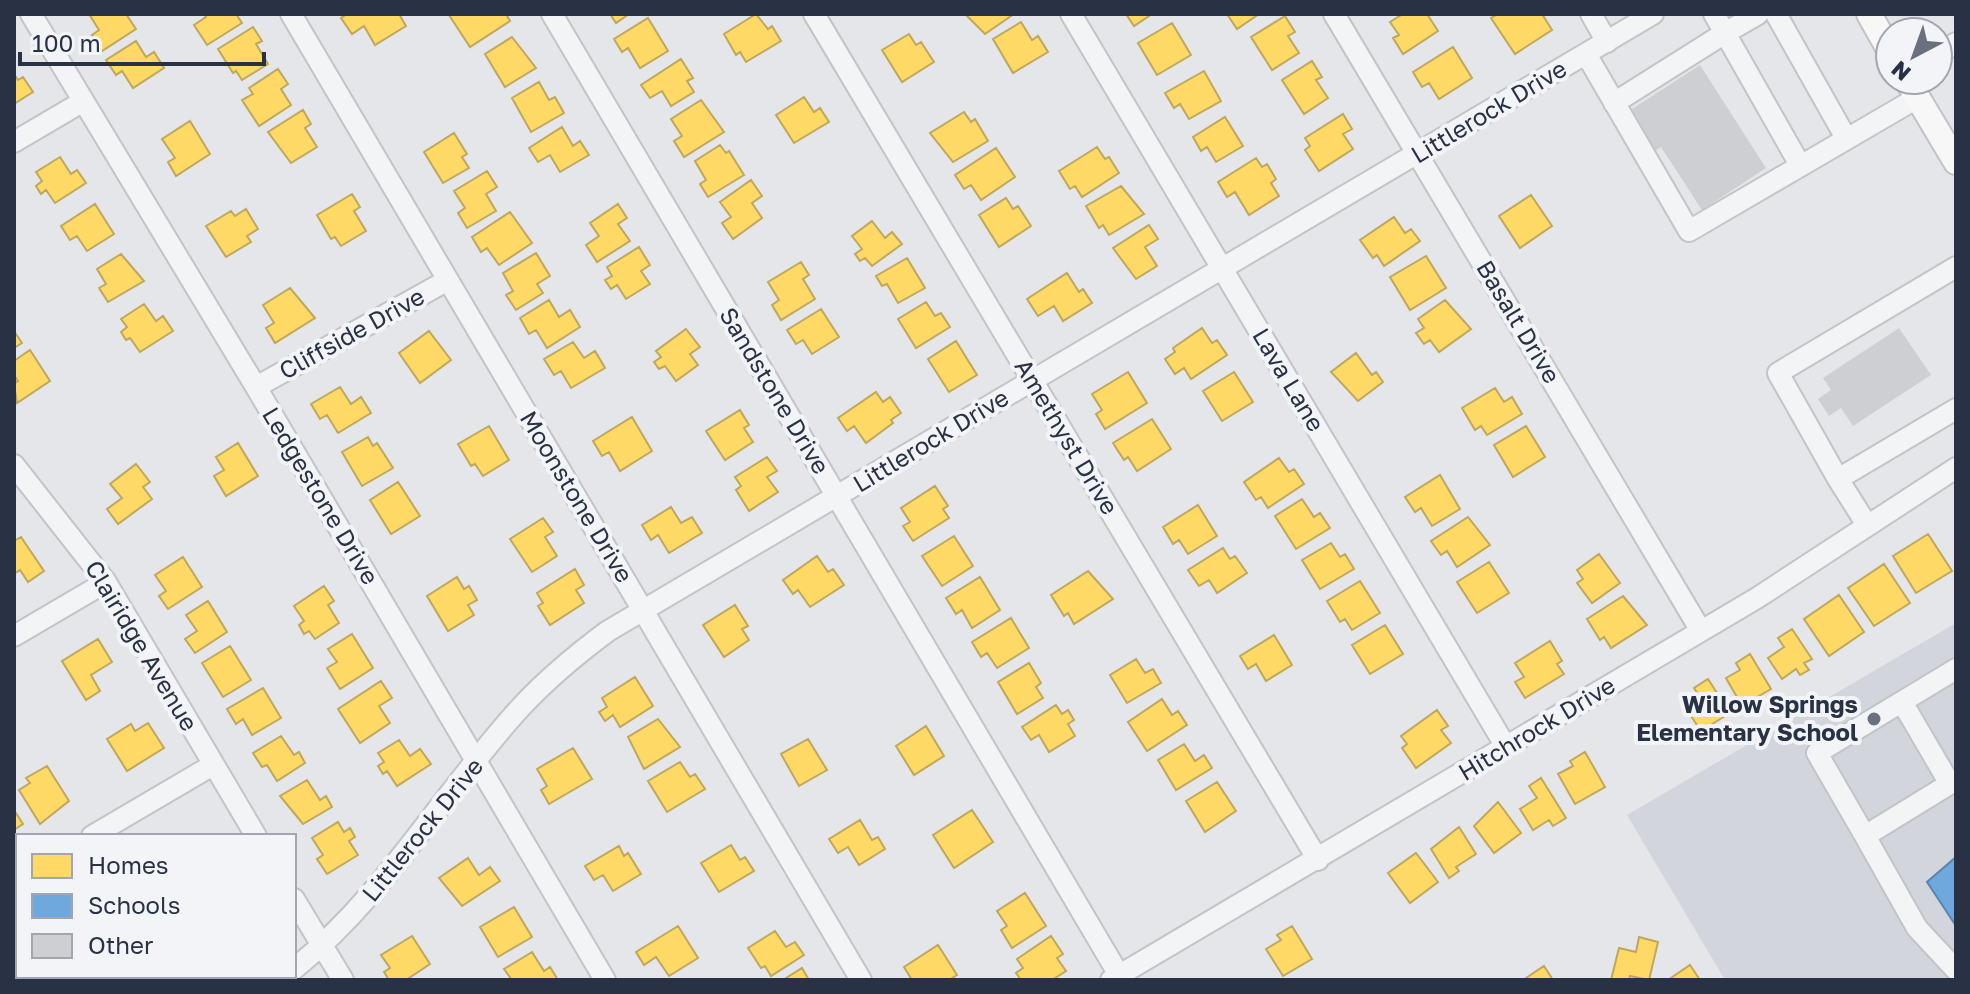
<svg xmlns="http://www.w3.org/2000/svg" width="1970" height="994" font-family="'Golos Text',sans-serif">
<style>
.built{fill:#d2d5dc}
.homes{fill:#ffd966;stroke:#bfa75c;stroke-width:2}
.schools{fill:#6fa8dc;stroke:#5a84af;stroke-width:2}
.building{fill:#cecfd3}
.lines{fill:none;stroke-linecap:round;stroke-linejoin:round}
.minor-casing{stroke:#c2c4c7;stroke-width:24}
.major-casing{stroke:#c0c3c7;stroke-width:28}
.minor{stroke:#f3f4f6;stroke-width:20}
.major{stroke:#f7f7f7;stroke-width:24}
.poi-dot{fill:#6a707e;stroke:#f2f4f8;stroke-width:3}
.labels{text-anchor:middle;stroke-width:8;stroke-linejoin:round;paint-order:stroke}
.street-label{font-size:24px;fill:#293145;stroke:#f2f4f8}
.poi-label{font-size:24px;font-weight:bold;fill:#293145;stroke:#f2f4f8;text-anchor:end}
</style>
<rect width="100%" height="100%" fill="#e4e6e9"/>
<path class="built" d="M1956,623V980H1725L1627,815Z"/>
<path class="homes" d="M89,14H126L136,29L102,51L92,35L99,30Z
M204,14H236L242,23L207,45L194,25L206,17Z
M347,14H399L406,26L375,45L364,26L352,34L341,18Z
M506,14L510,21L470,47L449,15Z
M610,14H629L616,23Z
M756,14L768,29L772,26L781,41L746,62L740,52L736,55L724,34Z
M965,14H1014L985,34Z
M1126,14H1152L1134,26Z
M1227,14H1259L1237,29Z
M1403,14H1427L1438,31L1403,54L1393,38L1399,35L1390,22Z
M1498,14H1542L1552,30L1515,54L1491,18Z
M1285,16L1295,32L1288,36L1299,53L1272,70L1251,37Z
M648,18L668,51L640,68L628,48L622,52L614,39Z
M1021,22L1032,40L1038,36L1048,52L1013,73L993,39Z
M1172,23L1191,55L1157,75L1138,43Z
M253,27L262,41L256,44L268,64L242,80L236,71L233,73L218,49Z
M909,34L916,45L921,42L934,62L902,82L882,50Z
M512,37L536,68L505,87L485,54Z
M136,41L146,57L154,52L164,68L133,88L122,71L116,75L106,60Z
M1453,47L1472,78L1439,99L1429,83L1422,87L1413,72Z
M681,59L693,78L687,81L694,92L671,106L662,91L650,98L641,85Z
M1312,61L1322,77L1316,80L1328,98L1304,114L1282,80Z
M278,69L288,84L281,89L291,105L259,126L242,100L253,94L249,88Z
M1204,71L1221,101L1189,119L1180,104L1174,108L1165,93Z
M14,74L18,80L23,77L33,92L14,104Z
M539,82L549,100L555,97L564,113L531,132L512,98Z
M804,97L814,112L820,108L829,122L794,143L776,115Z
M701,100L724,132L684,157L674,141L682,136L671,119Z
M303,110L311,124L305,128L317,147L291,163L268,132Z
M964,112L971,122L975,119L988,141L953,162L930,133Z
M1343,114L1352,129L1343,134L1353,149L1319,171L1305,150L1310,146L1305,138Z
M1225,117L1243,146L1216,162L1207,147L1201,151L1193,137Z
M190,121L210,154L176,176L168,162L175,158L162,139Z
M562,127L573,146L580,141L589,155L560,172L550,155L538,162L529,148Z
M454,133L467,154L462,157L469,168L443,183L424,152Z
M720,145L726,153L729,151L744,175L708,197L700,184L706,180L695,161Z
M1097,147L1105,159L1109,157L1119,173L1082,197L1075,186L1070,189L1059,171Z
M996,148L1015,177L981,200L971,185L964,189L955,175Z
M60,157L71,174L77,170L86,183L55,203L46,190L41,194L36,186L42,181L36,172Z
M1256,158L1262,167L1267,164L1276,179L1271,183L1279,196L1249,215L1235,192L1227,197L1218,182Z
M487,171L497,187L486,194L496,211L467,228L458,213L465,208L454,191Z
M751,180L762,196L752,203L762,218L733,239L722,223L731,217L720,202Z
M1121,186L1144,214L1109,235L1103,225L1099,228L1086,206Z
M352,194L360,207L354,211L366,231L341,246L335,237L331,239L317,215Z
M1531,195L1552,226L1520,248L1499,216Z
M1006,198L1013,209L1018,206L1031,226L999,247L979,215Z
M95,204L114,234L87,251L77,236L70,240L61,226Z
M618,204L627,218L618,224L630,241L597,262L586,245L599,236L590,223Z
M246,209L258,229L247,236L251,242L226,257L206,226L231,211L235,216Z
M510,212L532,243L499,265L487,248L481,252L472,237Z
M1394,217L1405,233L1411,229L1420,241L1384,266L1377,255L1373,258L1360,240Z
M872,221L885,238L892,232L902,244L872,266L865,258L860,261L855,254L862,249L852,236Z
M1149,225L1158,239L1145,247L1157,266L1136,279L1113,248Z
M639,247L650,265L641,271L650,284L626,299L617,285L611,289L605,280L612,276L607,267Z
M536,253L550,276L537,284L543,293L516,310L506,295L513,291L503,273Z
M121,254L144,281L108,302L99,288L106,284L97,269Z
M1426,256L1446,288L1410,310L1390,277Z
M907,258L925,288L898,303L887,284L882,286L876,276Z
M801,262L809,275L803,279L815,299L781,320L772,305L779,300L768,282Z
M1067,273L1079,292L1083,289L1092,303L1063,321L1054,306L1038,316L1027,299Z
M290,288L315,318L275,343L266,328L274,323L263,305Z
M549,300L559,317L570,310L580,327L547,348L536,330L529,334L520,318Z
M1445,300L1471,329L1439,352L1430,340L1424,344L1416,333L1424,328L1418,319Z
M926,302L935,316L941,313L950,327L916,348L898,319Z
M144,304L156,321L163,316L173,331L140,352L130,338L126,340L121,332L127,327L121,319Z
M821,309L839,337L812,354L803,340L796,344L787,330Z
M1202,328L1212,343L1217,340L1227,355L1191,379L1184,368L1175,374L1165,359L1175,352L1173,348Z
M686,329L700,347L690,354L698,365L676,381L665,366L659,369L654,362L661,357L656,351Z
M14,331L22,343L14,348Z
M429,331L451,360L420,383L399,353Z
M956,341L977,375L949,392L928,359Z
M573,342L584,358L595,351L605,368L571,388L561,371L554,375L544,359Z
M30,350L50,381L17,403L14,384L18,381L14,375V361Z
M1356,353L1372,375L1376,372L1383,382L1358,401L1331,372Z
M1128,372L1147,403L1105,429L1096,414L1102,410L1092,394Z
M1234,372L1253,402L1222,421L1203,391Z
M340,387L351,404L361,397L371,413L338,433L327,415L320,419L311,404Z
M1495,388L1504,402L1512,397L1522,414L1487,435L1481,426L1475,430L1462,408Z
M876,392L883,402L890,397L901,413L891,420L893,423L866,443L854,426L847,431L838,418Z
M740,410L749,425L744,428L753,442L725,460L706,431Z
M632,417L652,451L620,471L609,452L602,456L593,441Z
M1152,419L1171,449L1137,471L1128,457L1124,460L1113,443Z
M489,426L509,460L483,476L475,464L471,466L458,444Z
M1526,426L1545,457L1513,477L1494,445Z
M368,437L373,446L377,443L393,468L362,486L342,452Z
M238,443L258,476L226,496L214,476L224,470L216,457Z
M767,457L777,471L767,477L778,492L749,511L736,490L741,486L735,477Z
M1279,458L1289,472L1294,469L1304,484L1268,508L1261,497L1256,500L1244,482Z
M136,464L150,482L143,487L152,499L118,524L107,509L122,498L110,484Z
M1440,475L1460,509L1432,526L1421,508L1415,512L1405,497Z
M398,482L420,516L391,534L370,500Z
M935,486L948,506L943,509L949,518L913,541L903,526L910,522L901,508Z
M1302,499L1314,517L1320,513L1330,528L1296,549L1275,516Z
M1198,505L1217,536L1188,554L1179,540L1173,544L1163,527Z
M671,507L681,523L692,517L702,533L669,553L658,535L651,540L642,525Z
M1468,517L1490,545L1457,567L1447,551L1441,555L1431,541Z
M543,518L553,532L545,537L557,556L532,572L510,539Z
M1928,534L1952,571L1916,593L1893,556Z
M954,536L973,566L942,586L922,556Z
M21,537L44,571L28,582L20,570L14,574V541Z
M1331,543L1340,557L1345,554L1354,569L1320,589L1302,560Z
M1223,548L1230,559L1235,556L1247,573L1217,593L1209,580L1199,586L1188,570Z
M1599,554L1620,583L1592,603L1577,583L1583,579L1577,570Z
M817,556L828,572L833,569L844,585L810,607L798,590L793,594L783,580Z
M183,557L202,587L168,609L159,596L166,591L155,575Z
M1489,562L1509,593L1477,613L1457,582Z
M1884,564L1910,603L1874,626L1848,588Z
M575,569L584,585L576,590L584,603L550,625L538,606L543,603L537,593Z
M1088,571L1113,599L1074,624L1068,613L1064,616L1051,595Z
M457,577L464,589L469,586L477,600L468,605L474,615L448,631L427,596Z
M980,577L1000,610L972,628L962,610L956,614L946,598Z
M1360,581L1380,613L1352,630L1345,619L1340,622L1327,601Z
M324,586L334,601L328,605L339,623L315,639L309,631L304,634L299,625L304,621L294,606Z
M1839,595L1864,632L1829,656L1804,619Z
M1623,596L1647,625L1611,648L1604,637L1600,640L1587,619Z
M208,601L227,632L195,653L185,639L197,631L186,615Z
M735,605L748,626L742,629L749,640L724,657L703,625Z
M1011,618L1029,648L997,668L987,653L981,657L972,642Z
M1385,625L1403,654L1370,674L1352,645Z
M1792,629L1812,659L1804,663L1809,670L1800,675L1796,669L1782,679L1768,658L1784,647L1778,638Z
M352,634L373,668L340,689L327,668L337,662L328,649Z
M1274,635L1292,665L1266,681L1256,664L1248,669L1240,656Z
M98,639L112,662L91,675L100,691L86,700L62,661Z
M1550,641L1562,661L1557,664L1564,674L1525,698L1515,682L1524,677L1515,663Z
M230,646L251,680L223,697L202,663Z
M1750,654L1771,689L1742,706L1726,678L1740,670L1736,663Z
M1136,659L1145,673L1153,669L1161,683L1127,703L1110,675Z
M1029,663L1041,683L1036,687L1043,698L1017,714L998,682Z
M635,677L653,706L620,727L613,715L605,721L599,712L607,707L602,698Z
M1708,679L1730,713L1701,731L1683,704L1698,694L1694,688Z
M381,681L392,698L379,706L390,723L360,743L338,709Z
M263,688L281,718L252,735L243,719L236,724L227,709Z
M1162,699L1172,715L1178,711L1187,725L1147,751L1128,722Z
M1056,705L1062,714L1068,710L1074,720L1068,724L1075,736L1049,752L1039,735L1031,740L1022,727Z
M1437,710L1448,726L1441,730L1451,743L1416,768L1402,748L1407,744L1401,736Z
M658,719L680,747L644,769L628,737Z
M148,723L164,748L127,771L107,739L131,724L135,731Z
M926,726L944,756L914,775L896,746Z
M281,736L294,755L299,752L305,763L277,781L267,765L262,767L253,753Z
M808,739L827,770L799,786L781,754Z
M399,740L410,756L420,749L431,764L397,786L387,771L383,774L378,766L384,762L378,753Z
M1184,744L1195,761L1204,755L1212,768L1176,790L1158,760Z
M573,748L592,779L549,804L541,790L547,786L537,769Z
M1585,752L1605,787L1575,804L1558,774L1573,766L1570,761Z
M680,762L690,777L695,774L705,789L667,812L648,781Z
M47,766L69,801L40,824L19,790L30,783L26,778Z
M1541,778L1566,818L1553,826L1549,820L1533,830L1520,809L1537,798L1529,786Z
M307,780L320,800L326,796L332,807L303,824L280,796Z
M1217,782L1236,811L1205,832L1186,801Z
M1498,802L1521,833L1494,853L1474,826Z
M14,810L23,824L14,830Z
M972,810L993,842L954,868L933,835Z
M860,820L872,840L878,837L885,849L859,865L848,847L838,853L829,839Z
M338,822L344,832L350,828L355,837L349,841L358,855L327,874L317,859L323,855L312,838Z
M1459,827L1476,854L1456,867L1459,871L1449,878L1431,849Z
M731,845L740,860L745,857L754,871L719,892L701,863Z
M619,846L624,856L628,853L641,874L613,891L603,875L594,880L585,866Z
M1416,853L1438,882L1410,903L1388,873Z
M468,858L479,875L490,867L500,881L462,906L439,878Z
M1025,893L1046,926L1012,948L1001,930L1007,926L997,911Z
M514,907L532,937L498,957L480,927Z
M678,926L698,958L669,976L656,957L644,965L636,952Z
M1292,926L1312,959L1283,976L1266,949L1281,940L1277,935Z
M18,931V976H31L24,980L14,977V933Z
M775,931L786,947L795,942L804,955L771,976L765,966L761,968L748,948Z
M412,936L430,964L406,980H389L384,972L390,968L381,955Z
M1051,936L1063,954L1057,958L1066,971L1052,980H1021L1016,973L1023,968L1017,959Z
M1639,937L1658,942L1649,980L1630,976L1629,980H1611L1619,948L1636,952Z
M938,945L957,975L949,980H912L904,967Z
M532,952L544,971L550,967L558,980H512L504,969Z
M1690,965L1700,980H1668Z
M1544,966L1553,980H1523Z
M802,968L809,980H783Z
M144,976H185L186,979L146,980Z"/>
<path class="schools" d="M1956,857V926L1927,882Z"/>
<path class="building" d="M1700,65L1766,168L1702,210L1661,147L1655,151L1629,111Z
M1899,328L1931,375L1853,426L1841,408L1829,416L1818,399L1831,390L1823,378Z"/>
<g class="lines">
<defs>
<path id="minor" d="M31,14L256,387L605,980
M291,14L861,980
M552,14L1119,975
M814,14L1318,860
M1071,14L1506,747
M1334,14L1701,631
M1591,14L1607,42
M1758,14L1725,33L1800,165
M1776,14L1846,138
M1586,54L1689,231L1917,98
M1938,54L1956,43
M1614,103L1725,33L1714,14
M14,142L82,102
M1956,267L1778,373L1838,479L1956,409
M256,387L448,280
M14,465L106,582L256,836
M1838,479L1867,525
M14,636L106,582
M1902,702L1950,784
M1956,780L1865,836L1917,928L1956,970
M92,836L213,765
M1865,836L1817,753L1956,669
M14,882L18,880
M294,899L343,980
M294,969C386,895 442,793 521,707C548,678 577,654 608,631L1653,14
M1111,980L1757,598L1956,468"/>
<path id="major" d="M1869,14L1890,51
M1907,80L1956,162"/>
</defs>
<use href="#minor" class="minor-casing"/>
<use href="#major" class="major-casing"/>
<use href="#minor" class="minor"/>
<use href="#major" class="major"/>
</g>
<circle class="poi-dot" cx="1874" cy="719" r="8"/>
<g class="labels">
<g class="street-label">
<text transform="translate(1489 112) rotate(-31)" y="8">Littlerock Drive</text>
<text transform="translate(1518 322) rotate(59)" y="8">Basalt Drive</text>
<text transform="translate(352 334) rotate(-29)" y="8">Cliffside Drive</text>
<text transform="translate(1288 380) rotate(59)" y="8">Lava Lane</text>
<text transform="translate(774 391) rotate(59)" y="8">Sandstone Drive</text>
<text transform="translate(1066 437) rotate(59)" y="8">Amethyst Drive</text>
<text transform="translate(931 441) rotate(-31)" y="8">Littlerock Drive</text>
<text transform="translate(320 496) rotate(59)" y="8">Ledgestone Drive</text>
<text transform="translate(576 497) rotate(59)" y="8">Moonstone Drive</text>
<text transform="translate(141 646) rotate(59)" y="8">Clairidge Avenue</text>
<text transform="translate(1537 729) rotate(-31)" y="8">Hitchrock Drive</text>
<text transform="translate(423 830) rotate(-51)" y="8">Littlerock Drive</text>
</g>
<g class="poi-label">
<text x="1858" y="713">Willow Springs<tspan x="1858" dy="28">Elementary School</tspan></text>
</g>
</g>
<rect width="1970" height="994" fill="none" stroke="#293145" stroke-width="32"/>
<rect x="16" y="834" width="280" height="144" fill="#f2f4f8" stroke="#a2a6b0" stroke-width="2"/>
<rect x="32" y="854" width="40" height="24" fill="#ffd966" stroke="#a2a6b0" stroke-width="2"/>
<text x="88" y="874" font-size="24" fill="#293145">Homes</text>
<rect x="32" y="894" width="40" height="24" fill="#6fa8dc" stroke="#a2a6b0" stroke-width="2"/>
<text x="88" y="914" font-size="24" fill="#293145">Schools</text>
<rect x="32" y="934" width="40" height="24" fill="#cecfd3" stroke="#a2a6b0" stroke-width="2"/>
<text x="88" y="954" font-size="24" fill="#293145">Other</text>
<g transform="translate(1914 56) rotate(221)"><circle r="38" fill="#f2f4f8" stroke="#a2a6b0" stroke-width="2"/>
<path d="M0-6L14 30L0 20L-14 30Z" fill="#6a707e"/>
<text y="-12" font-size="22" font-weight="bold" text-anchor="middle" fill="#293145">N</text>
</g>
<path d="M20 52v12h244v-12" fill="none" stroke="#293145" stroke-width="4"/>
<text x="32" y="52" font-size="24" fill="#293145" stroke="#f2f4f8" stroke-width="6" paint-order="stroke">100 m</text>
</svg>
